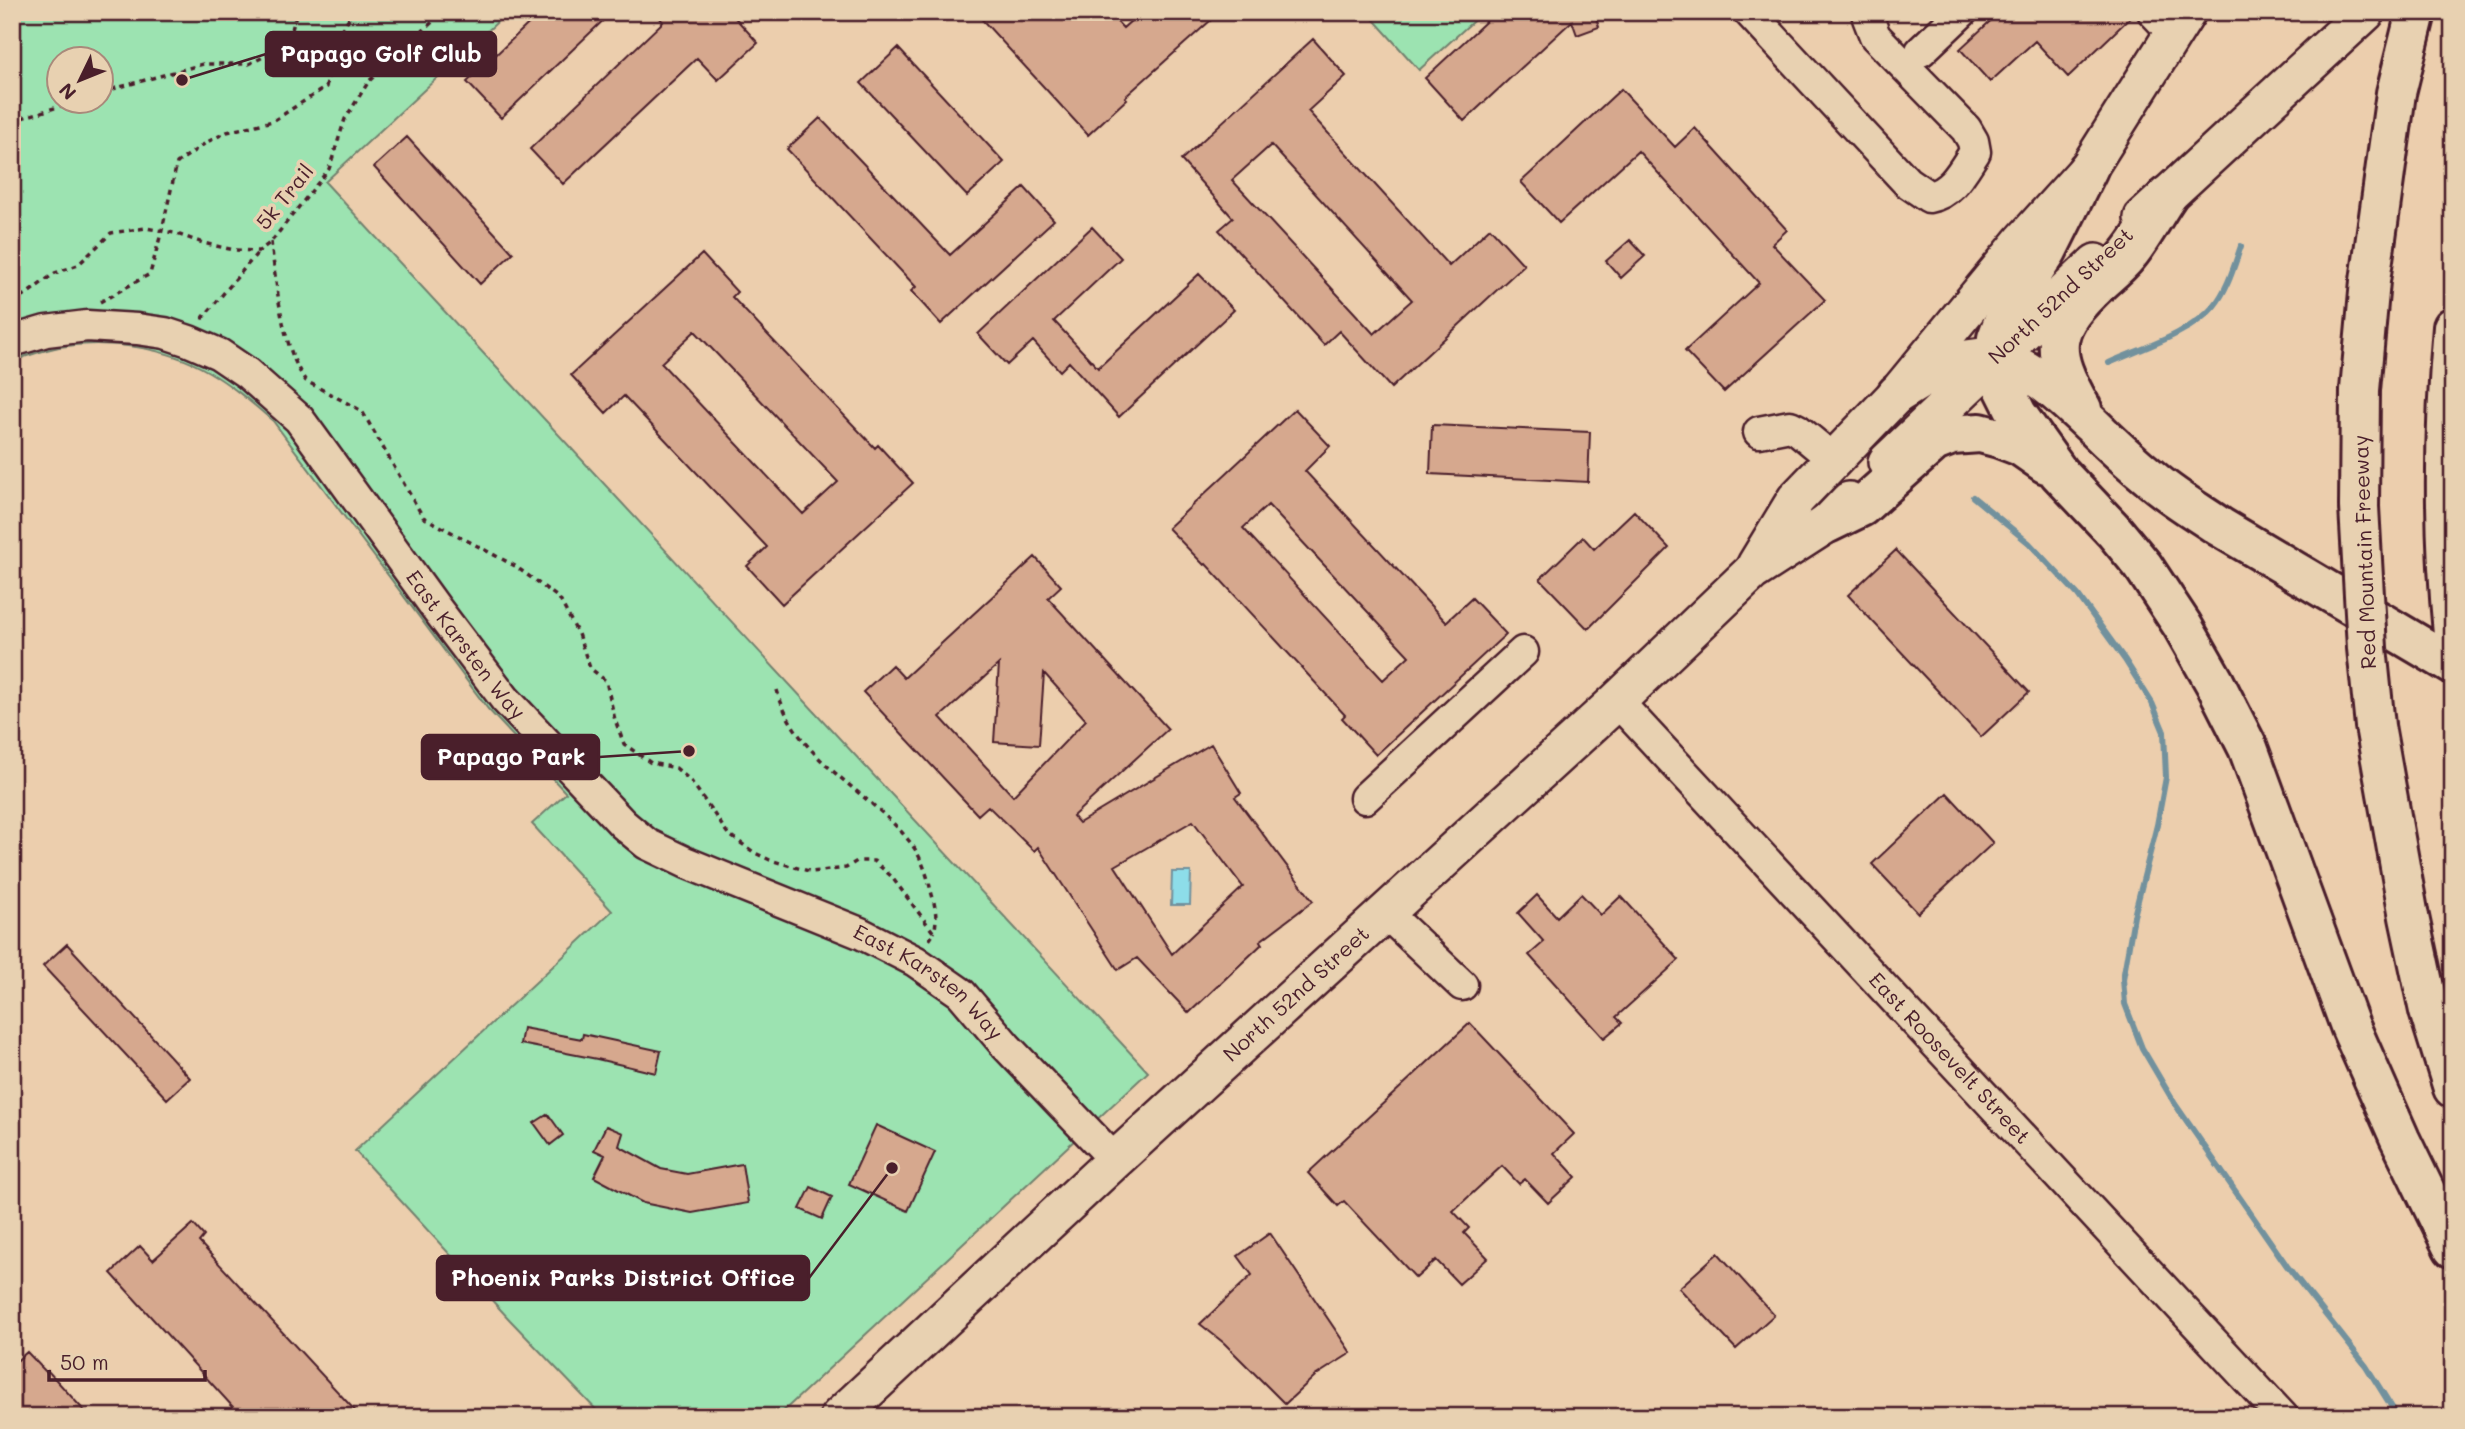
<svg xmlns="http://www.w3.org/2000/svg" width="2465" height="1429" font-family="Mali,sans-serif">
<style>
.green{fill:#9ce3b1;stroke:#73816e;stroke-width:2;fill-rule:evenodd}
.water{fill:#8ddde9;stroke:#72919d;stroke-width:2}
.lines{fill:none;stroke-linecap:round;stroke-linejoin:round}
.stream{stroke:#72919d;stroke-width:6}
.building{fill:#d6a88e;stroke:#4a1f2b;stroke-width:2;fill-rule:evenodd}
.minor-casing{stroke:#4a1f2b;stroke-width:35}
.major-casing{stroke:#4a1f2b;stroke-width:42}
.highway-casing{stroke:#4a1f2b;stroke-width:44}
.path{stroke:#4a1f2b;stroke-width:3.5;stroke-dasharray:5 5;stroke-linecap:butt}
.minor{stroke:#e8d1b1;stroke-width:30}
.major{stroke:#e8d1b1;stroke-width:37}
.highway{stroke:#e8d1b1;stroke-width:38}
.highway-bridge-casing{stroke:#4a1f2b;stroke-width:44;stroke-linecap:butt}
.highway-bridge{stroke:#e8d1b1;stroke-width:38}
.labels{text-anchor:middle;stroke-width:7;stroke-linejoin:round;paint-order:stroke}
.street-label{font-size:21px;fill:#4a1f2b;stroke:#e8d1b1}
.leader{fill:none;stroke:#4a1f2b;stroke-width:2.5}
.callout-dot{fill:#4a1f2b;stroke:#e8d1b1;stroke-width:2.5}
.callout{fill:#4a1f2b;stroke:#4a1f2b;stroke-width:2.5}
.callout-label{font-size:23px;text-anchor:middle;font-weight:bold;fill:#fff}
</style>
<rect width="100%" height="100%" fill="#eccead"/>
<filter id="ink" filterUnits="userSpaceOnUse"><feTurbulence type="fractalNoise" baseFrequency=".0143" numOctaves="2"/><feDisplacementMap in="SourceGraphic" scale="14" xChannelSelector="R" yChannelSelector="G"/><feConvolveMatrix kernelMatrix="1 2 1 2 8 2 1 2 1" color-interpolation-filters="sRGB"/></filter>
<g filter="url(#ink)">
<path class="green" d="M12,12H508L325,182L1148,1072L777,1417H603L510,1320L355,1151L612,911L532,824L566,793L488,709L273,421C253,404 233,386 209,372C167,347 107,339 59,347C43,350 28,356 12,361ZM60,60H102V102H60Z
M1367,12H1479L1481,14L1419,70Z"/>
<path class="water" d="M1172,872H1191L1190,905H1171Z"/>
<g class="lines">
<path class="stream" d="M2109,363C2140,349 2192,333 2214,306C2228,289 2234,266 2241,246
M1973,497L2029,543L2078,595L2125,660L2152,703L2164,732L2166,777L2157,825L2134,916L2123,979L2125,1004L2142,1048L2175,1104L2287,1266L2366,1366L2398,1417"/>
</g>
<path class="building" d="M541,12H612L501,118L467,82Z
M655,12H730L758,43L718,80L697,58L563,184L530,149L663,22Z
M975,12H1108L1123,28L1141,12H1220L1125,97L1127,99L1088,135Z
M1496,12H1594L1599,27L1577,35L1572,21L1464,121L1425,78Z
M2000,12H2136L2068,77L2035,41L1990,82L1960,49Z
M1313,39L1346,76L1308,111L1449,266L1490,228L1524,265L1391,388L1339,331L1324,345L1219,230L1233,218L1181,160ZM1271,145L1412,300L1374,334L1232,180Z
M898,48L1004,162L967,196L861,83Z
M1621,89L1675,147L1695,128L1787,230L1772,244L1825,300L1724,392L1685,351L1759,283L1638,151L1559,223L1521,182Z
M820,118L950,255L1024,187L1054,220L941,324L911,291L916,287L787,149Z
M407,137L513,253L480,284L374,167Z
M1092,227L1121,258L1054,321L1098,368L1199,274L1234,310L1119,417L1069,362L1060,371L1033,341L1007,365L978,334Z
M1630,240L1645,256L1621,278L1606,261Z
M702,254L737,292L732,297L875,448L878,445L913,483L782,604L747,566L767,547L624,396L606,413L571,375ZM695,331L838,482L803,514L661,363Z
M1295,409L1330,446L1305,471L1446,622L1472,598L1506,634L1376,755L1342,718L1345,715L1206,564L1204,565L1168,528ZM1268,505L1409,656L1383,680L1243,528Z
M1432,425L1590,432L1588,482L1430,474Z
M1634,511L1669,548L1588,629L1540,579L1583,537L1594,549Z
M1896,550L2029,692L1981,737L1848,595Z
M1035,557L1061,586L1048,598L1168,729L1073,816L1079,823L1211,744L1241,793L1235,797L1313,901L1260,941L1262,944L1189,1013L1137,958L1118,970L1038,847L1034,851L988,806L978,815L863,692L892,665L904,678ZM999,664L994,742L1039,745L1044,673L1086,720L1013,796L940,717ZM1193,821L1243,887L1172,954L1115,866Z
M1947,793L1993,843L1918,913L1872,864Z
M1581,894L1601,915L1621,896L1679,960L1616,1017L1622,1023L1604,1038L1529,955L1544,942L1518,913L1537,895L1557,917Z
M67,944L190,1078L167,1099L43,966Z
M1470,1023L1574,1134L1554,1153L1576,1177L1548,1203L1525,1179L1519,1184L1502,1166L1453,1211L1469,1228L1464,1233L1488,1258L1459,1284L1436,1260L1416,1278L1344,1201L1338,1206L1308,1173Z
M523,1028L582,1039L583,1034L661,1051L656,1073L597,1059L520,1044Z
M548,1114L563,1135L550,1145L534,1123Z
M876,1125L935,1152L908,1211L849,1184Z
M606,1126L623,1133L619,1146L661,1169L687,1174L742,1164L748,1203L692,1213L643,1203L594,1177L605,1155L594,1150Z
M811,1187L832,1197L822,1219L800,1209Z
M193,1224L204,1236L199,1242L361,1417H242L111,1273L140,1246L153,1260Z
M1270,1233L1351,1353L1315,1376L1285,1404L1224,1343L1200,1324L1252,1275L1238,1256Z
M1718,1253L1774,1315L1736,1349L1679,1288Z
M27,1352L47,1373L48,1371L90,1417H12V1365Z"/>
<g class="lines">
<defs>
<g id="minor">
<path d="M1749,12L1907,182L1929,197C1952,193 1963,170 1975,152L1973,141L1966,129L1875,36L1868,18L1871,12"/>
<path d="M2153,12L2174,34"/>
<path d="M1921,51L1962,12"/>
<path id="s1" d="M12,341L46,331L87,326L137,329L165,333L189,341L219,354L247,373L299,419L436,608L505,699L623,824L647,844L687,863L860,933L915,961L961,993L1006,1046L1115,1160"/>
<path d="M1759,432L1790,426L1798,430L1833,459"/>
<path id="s2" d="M1617,701L2283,1417"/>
<path d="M1365,798L1523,652"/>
<path d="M1386,913L1462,985"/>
</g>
<g id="major">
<path d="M2143,218L2366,12"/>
<path d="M1887,462L2096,263"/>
<path d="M1756,565L1796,499L1897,394L2022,242L2088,169L2187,12"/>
<path id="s3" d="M839,1417L1115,1160L1617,701L1752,572L1828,523L1849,501"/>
</g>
<path id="highway" d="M2088,169L2047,251L2005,317L1997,338L1994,359L2001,382L2017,414L2059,473L2114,531L2143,566L2182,625L2215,683L2248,748L2350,1026L2400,1139L2453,1248
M2453,327C2444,428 2443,531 2453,633
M1897,394C1923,378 1947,361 1979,358C2022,355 2062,397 2091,424C2111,444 2132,463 2154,481C2174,498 2198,512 2220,527L2453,665
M2082,409C2047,348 2050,329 2101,281C2110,273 2120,265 2128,255C2143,237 2154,215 2167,196
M2359,507L2360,390L2370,281L2396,93L2416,12
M1828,523L1861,507L1934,442L1952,435L1980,433L1999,438L2020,446L2046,464
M2375,726L2409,917L2429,1011L2453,1088"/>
</defs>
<use href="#minor" class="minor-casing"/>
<use href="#major" class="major-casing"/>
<use href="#highway" class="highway-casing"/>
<path class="path" d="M102,92L203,64H249L288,45L295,18L292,12
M12,121L74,102
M271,242C276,282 282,349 306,381L362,411L423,517L515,566L559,598L578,634L590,668L606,681L615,720L624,744L651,763L676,768L691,781L728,834L755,853L770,860L812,872L846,868L857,861H874L891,876L934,933L928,942
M12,301L28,293L55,273L78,265L111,233L146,228L174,233L203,243L234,250L259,251L271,242L329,169L345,119L369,81L443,12
M100,302L150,274L162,230L177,163L207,142L227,132L273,121L326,87L337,36L353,12
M202,319L259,251
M777,690C797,762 868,789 910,842C921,856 927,874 931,891C935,905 938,918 934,933"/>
<use href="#minor" class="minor"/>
<use href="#major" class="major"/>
<use href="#highway" class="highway"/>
<defs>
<path id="highway-bridge" d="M2359,507L2367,648L2375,726"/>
</defs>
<use href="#highway-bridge" class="highway-bridge-casing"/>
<use href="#highway-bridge" class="highway-bridge"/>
</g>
</g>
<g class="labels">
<g class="street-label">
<text transform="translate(285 197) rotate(-51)" y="7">5k Trail</text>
<text transform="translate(2061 296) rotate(-43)" y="7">North 52nd Street</text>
<text transform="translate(2365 552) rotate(-92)" y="7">Red Mountain Freeway</text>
<text dy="7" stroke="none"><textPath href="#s1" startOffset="597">East Karsten Way</textPath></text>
<text dy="7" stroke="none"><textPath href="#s1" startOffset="1183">East Karsten Way</textPath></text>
<text dy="7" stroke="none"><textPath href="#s3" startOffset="623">North 52nd Street</textPath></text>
<text dy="7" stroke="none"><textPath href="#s2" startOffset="488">East Roosevelt Street</textPath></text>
</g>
</g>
<path class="leader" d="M182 80L266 54M689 751L599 757M892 1168L809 1278"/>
<g class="callout-dot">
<circle cx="182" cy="80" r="7"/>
<circle cx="689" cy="751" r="7"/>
<circle cx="892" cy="1168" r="7"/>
</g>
<g class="callout">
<rect x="266" y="32" width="230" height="44" rx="7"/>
<rect x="422" y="735" width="177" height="44" rx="7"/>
<rect x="437" y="1256" width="372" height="44" rx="7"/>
</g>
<g class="callout-label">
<text x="381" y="62">Papago Golf Club</text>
<text x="511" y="765">Papago Park</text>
<text x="623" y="1286">Phoenix Parks District Office</text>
</g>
<rect width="2465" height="1429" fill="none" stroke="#e8d1b1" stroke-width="42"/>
<rect x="21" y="21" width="2423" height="1387" fill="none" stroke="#4a1f2b" stroke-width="2.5" filter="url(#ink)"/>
<g transform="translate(80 80) rotate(227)"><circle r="33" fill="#e8d1b1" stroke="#a98a7b" stroke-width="2"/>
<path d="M0-5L12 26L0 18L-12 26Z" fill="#4a1f2b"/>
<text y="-10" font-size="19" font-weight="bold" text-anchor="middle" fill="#4a1f2b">N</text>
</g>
<path d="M49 1370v10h156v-10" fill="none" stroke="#4a1f2b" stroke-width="3.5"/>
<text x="60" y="1370" font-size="21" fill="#4a1f2b" stroke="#e8d1b1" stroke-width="5" paint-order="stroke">50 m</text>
</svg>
